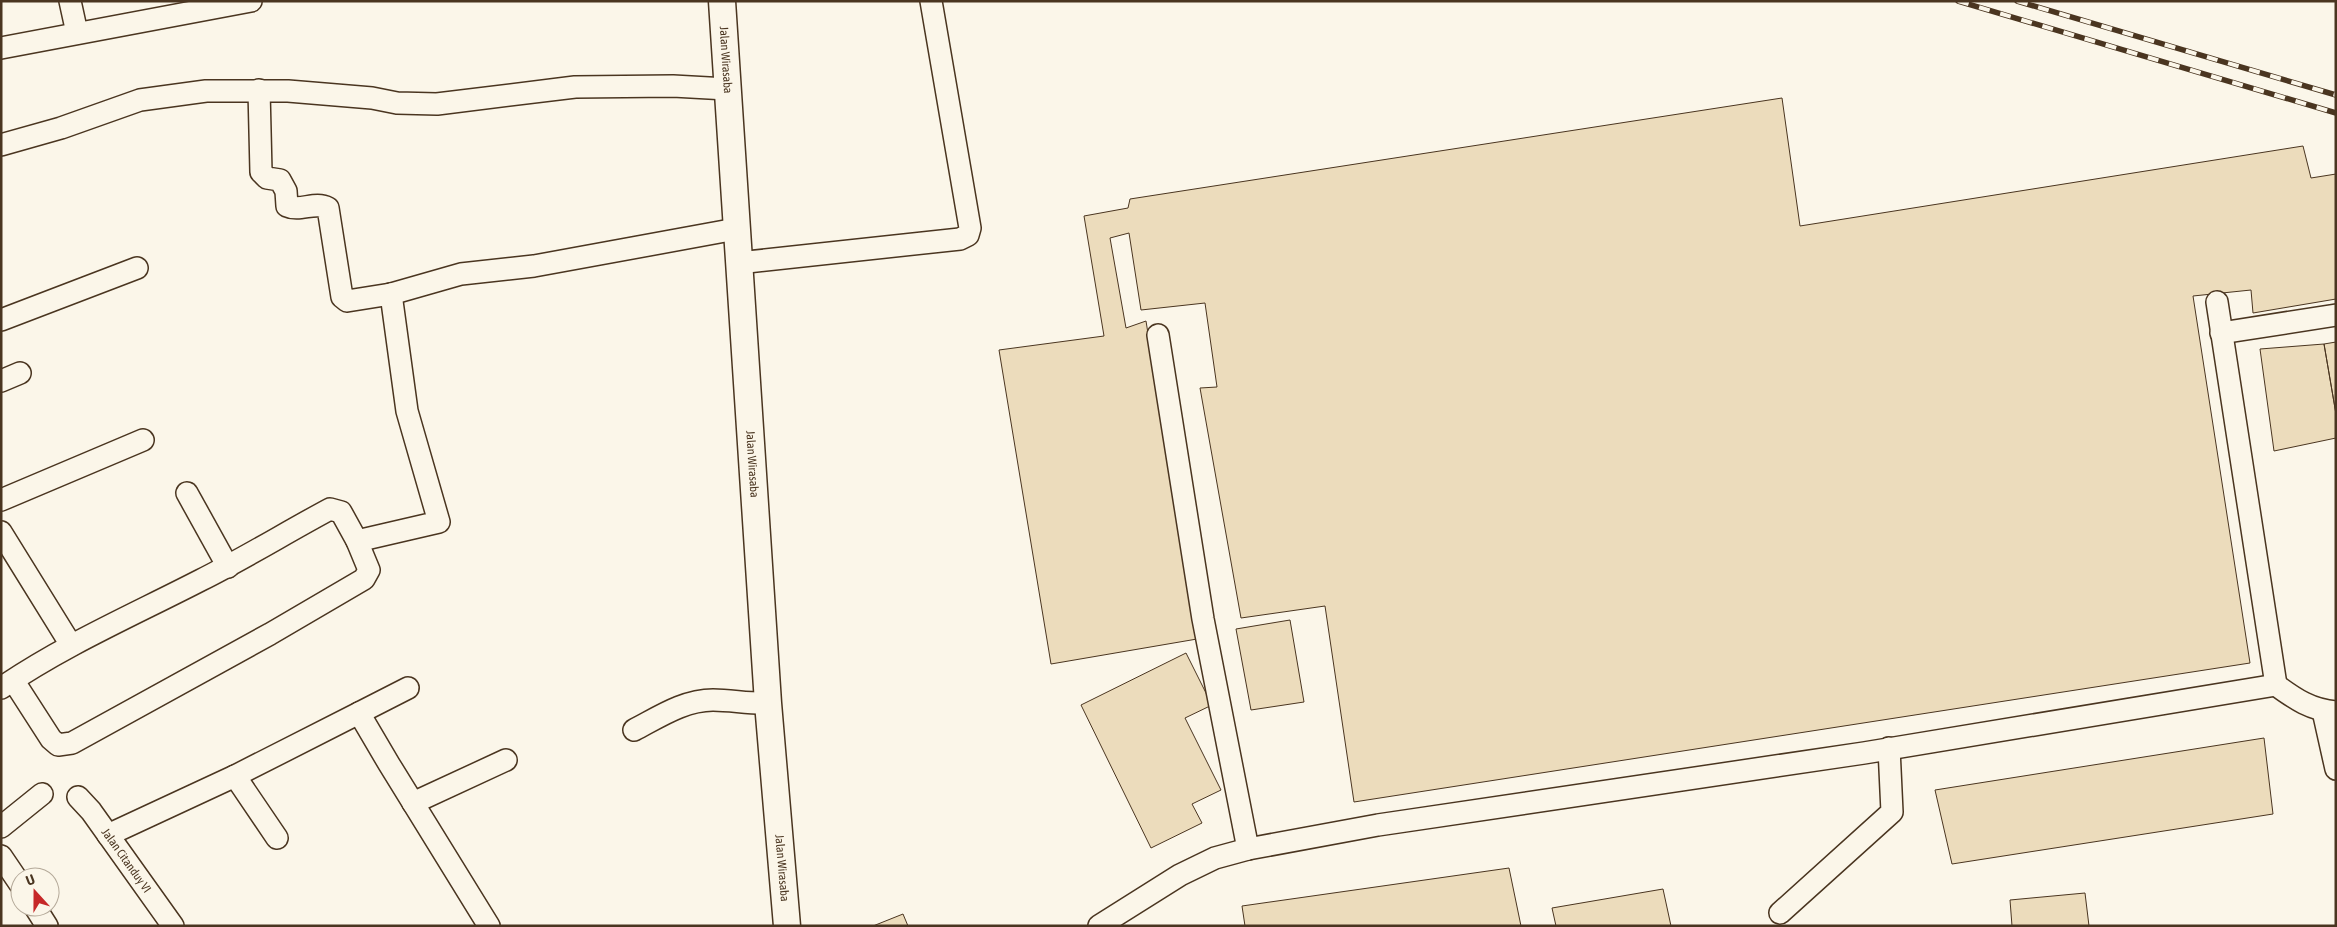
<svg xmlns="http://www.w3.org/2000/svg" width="2337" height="927" font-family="'Asap Condensed',sans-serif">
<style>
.building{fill:#ecdcbc;stroke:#4a3520}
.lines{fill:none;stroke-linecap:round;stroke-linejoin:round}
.minor-casing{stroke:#4a3520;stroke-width:24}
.major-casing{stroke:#4a3520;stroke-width:29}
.minor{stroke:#fbf6e9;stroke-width:21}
.major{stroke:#fbf6e9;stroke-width:26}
.rail-casing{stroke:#4a3520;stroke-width:5.5}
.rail{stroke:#fbf6e9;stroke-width:4;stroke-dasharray:11;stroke-linecap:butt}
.labels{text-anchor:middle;stroke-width:4;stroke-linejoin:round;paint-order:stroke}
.street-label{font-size:12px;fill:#4a3520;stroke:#fbf6e9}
</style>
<rect width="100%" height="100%" fill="#fbf6e9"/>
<path class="building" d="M1782,98L1800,226L2303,146L2311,178L2336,174V299L2253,313L2251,290L2193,296L2250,663L1354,802L1325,606L1241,618L1200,388L1217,387L1205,303L1141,310L1129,233L1110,238L1126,328L1146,321L1197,639L1051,664L999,350L1104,336L1084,216L1128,208L1130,199Z
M2336,342V414L2324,344Z
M2324,344L2336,414V438L2274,451L2260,349Z
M1290,620L1304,702L1251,710L1236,629Z
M1186,653L1212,705L1185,718L1221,790L1192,804L1202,823L1151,848L1081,705Z
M2264,738L2273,814L1952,864L1935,790Z
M1509,868L1521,926H1245L1242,906Z
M1663,889L1671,926H1556L1552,908Z
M2085,893L2089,926H2012L2010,900Z
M903,914L908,926H873Z"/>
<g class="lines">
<defs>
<g id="minor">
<path d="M70,1L77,33"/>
<path d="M1,48L251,1"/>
<path d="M259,90L261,172L267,178L280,180L286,191L287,206C300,212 315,201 328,208L342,297L347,301L391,294L461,274L534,266L736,229"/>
<path d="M1,145L61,128L140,100L206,91H288L372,98L397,103L437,104L575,87L673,86L727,89"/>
<path d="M738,263L960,239L968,235L970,228L931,1"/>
<path d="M2217,302L2276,685"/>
<path d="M1,320L137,268"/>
<path d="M2221,333L2336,315"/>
<path d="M1158,335L1203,619L1248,849"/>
<path d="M1,381L20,373"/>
<path d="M187,493L228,567"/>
<path d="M1,500L143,440"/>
<path d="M1,532L71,645"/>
<path d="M357,541L439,522L407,411L391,294"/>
<path d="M1,688C64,645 133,615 201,580C245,558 287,532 330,509L341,512L357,541L369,570L364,579L270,634L72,743L58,745L51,739L13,680"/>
<path d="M2323,711L2336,769"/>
<path d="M359,713L408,688"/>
<path d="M634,730C659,717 684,700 713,700C732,700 749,704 768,703"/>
<path d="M235,776L277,838"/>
<path id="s1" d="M78,797L91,811L173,926"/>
<path d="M413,803L506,760"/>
<path d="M1,827L42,794"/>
<path d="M108,835L235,776L359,713L389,764L489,926"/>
<path d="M1,856L20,884"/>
<path d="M35,907L47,926"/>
<path d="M1780,913L1892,812L1889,748"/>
<path d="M1099,926L1180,875L1215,858L1248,849L1378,825L1864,753L2276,685C2295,699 2311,710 2336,712"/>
</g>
<g id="major">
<path id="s2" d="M722,1L768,703L787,926"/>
</g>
</defs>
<use href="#minor" class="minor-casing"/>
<use href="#major" class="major-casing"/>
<use href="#minor" class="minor"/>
<use href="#major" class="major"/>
<defs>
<path id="rail" d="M1958,1L2336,113
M2017,1L2336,95"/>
</defs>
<use href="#rail" class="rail-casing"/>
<use href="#rail" class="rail"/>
</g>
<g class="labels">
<g class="street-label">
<text dy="4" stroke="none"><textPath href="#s2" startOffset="59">Jalan Wirasaba</textPath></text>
<text dy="4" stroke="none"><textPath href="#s2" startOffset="464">Jalan Wirasaba</textPath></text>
<text dy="4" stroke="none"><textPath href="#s1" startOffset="80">Jalan Citanduy VI</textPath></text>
<text dy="4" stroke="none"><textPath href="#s2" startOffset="869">Jalan Wirasaba</textPath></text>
</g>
</g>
<rect width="2337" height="927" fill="none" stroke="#4a3520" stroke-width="5"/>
<g transform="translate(35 892) rotate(339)"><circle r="24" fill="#fbf6e9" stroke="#b4a999"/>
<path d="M0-4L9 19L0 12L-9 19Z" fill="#c62828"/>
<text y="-8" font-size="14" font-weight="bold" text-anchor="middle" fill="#4a3520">U</text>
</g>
</svg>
